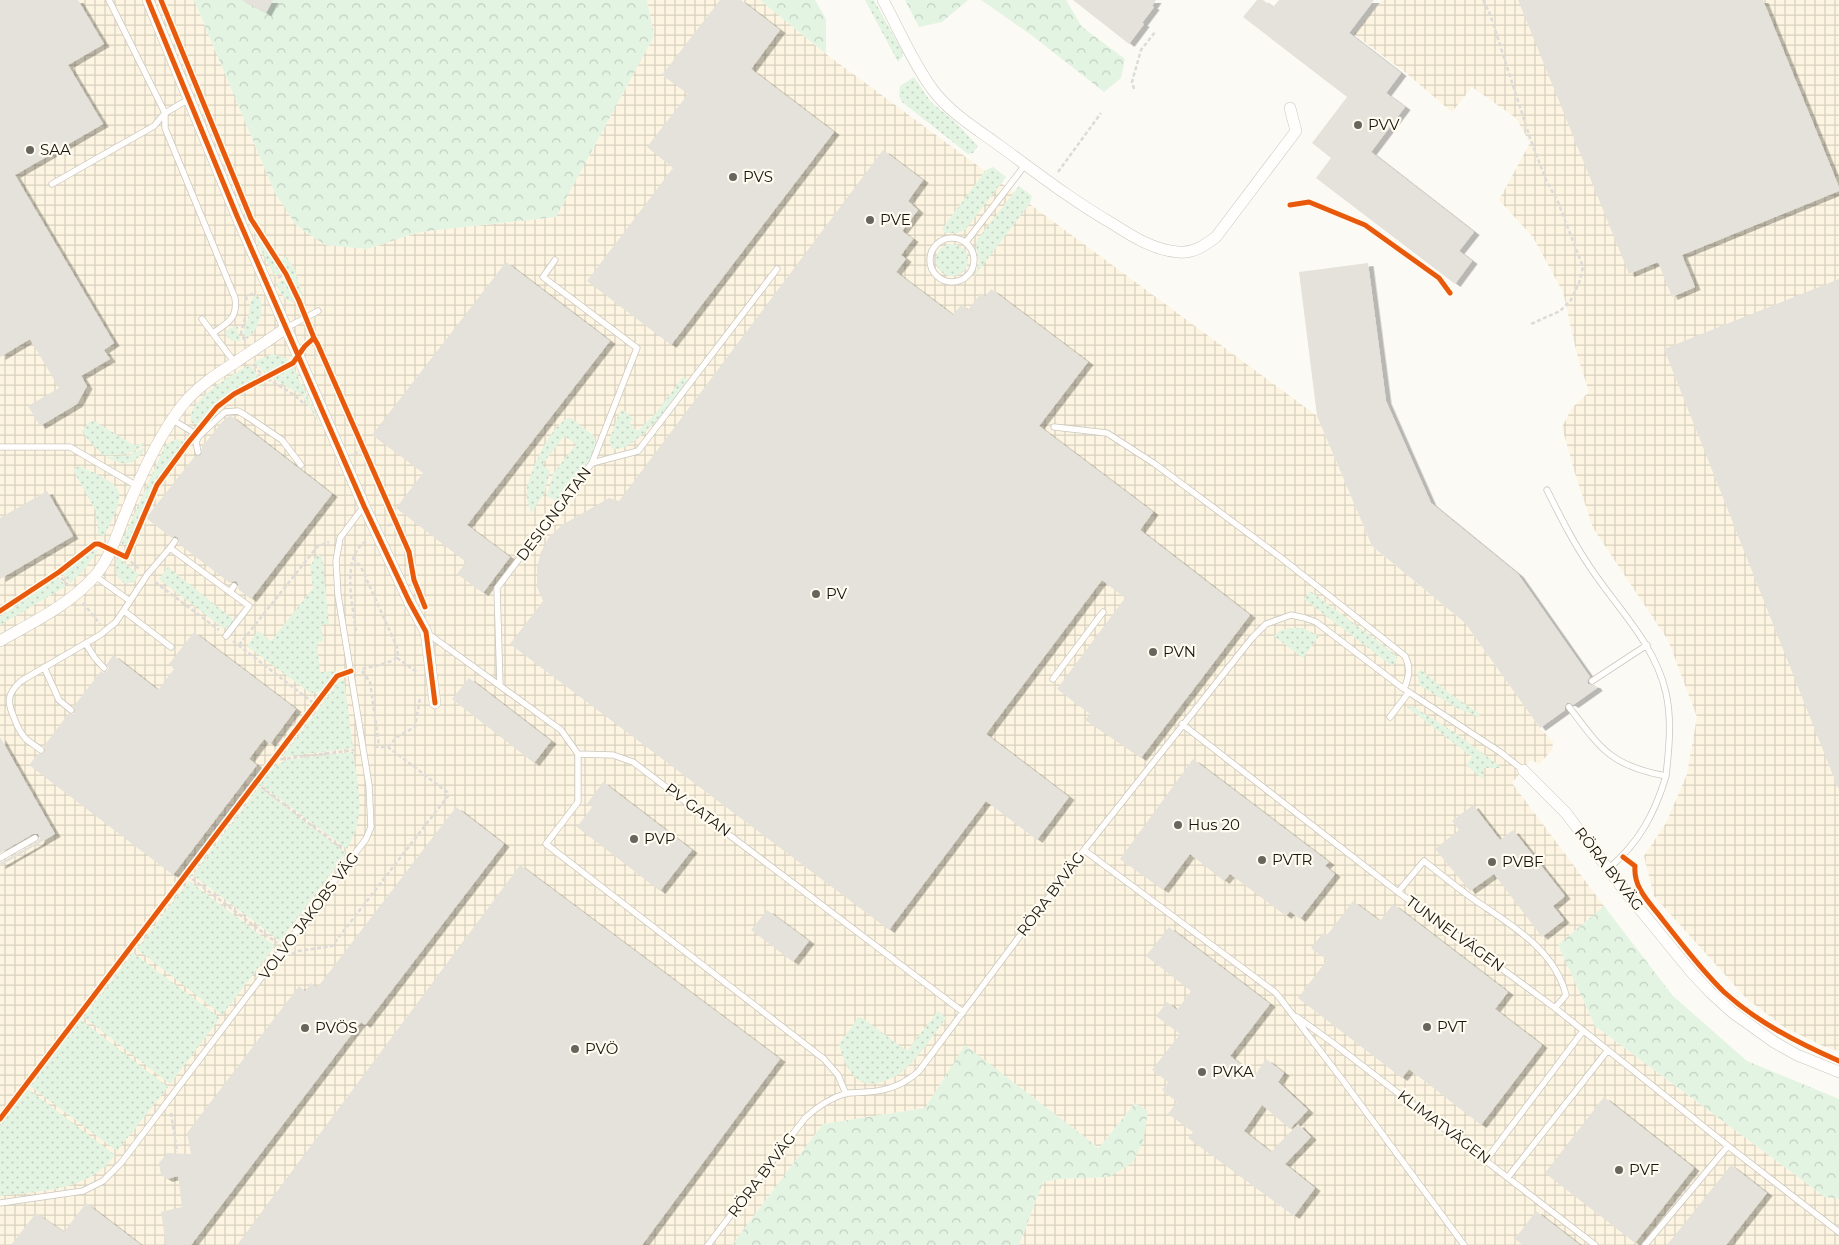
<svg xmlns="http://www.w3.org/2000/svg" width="1839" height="1245" font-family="Montserrat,sans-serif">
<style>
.industrial{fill:url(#industrial-grid)}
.grass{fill:url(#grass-dots)}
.forest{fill:url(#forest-crowns)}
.building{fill:#e4e2db;filter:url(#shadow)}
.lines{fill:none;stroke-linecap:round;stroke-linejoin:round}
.service-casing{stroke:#c9c7c0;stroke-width:7}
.minor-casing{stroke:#c9c7c0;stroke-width:12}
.path{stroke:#dddbda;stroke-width:2.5;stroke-dasharray:4 2.5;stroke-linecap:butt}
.service{stroke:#fffefd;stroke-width:5.5}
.minor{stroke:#fffefd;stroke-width:11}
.cycleway-casing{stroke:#fffbf1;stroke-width:8}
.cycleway{stroke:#e8590c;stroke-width:5}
.poi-dot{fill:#68655d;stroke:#fffbf1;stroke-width:2}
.labels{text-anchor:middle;stroke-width:4.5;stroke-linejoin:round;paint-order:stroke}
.poi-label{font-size:15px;fill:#18150c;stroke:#fffbf1;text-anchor:start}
.street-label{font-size:15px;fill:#18150c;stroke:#fffbf1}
</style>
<defs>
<pattern id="industrial-grid" width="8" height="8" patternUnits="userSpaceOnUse" patternTransform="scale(1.25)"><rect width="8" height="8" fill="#fdf5e1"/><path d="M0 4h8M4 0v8" fill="none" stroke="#d8d1c0"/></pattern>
<pattern id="grass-dots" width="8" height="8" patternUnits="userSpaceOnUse" patternTransform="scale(1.25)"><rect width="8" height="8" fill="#e3f4e3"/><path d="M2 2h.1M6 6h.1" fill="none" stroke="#c2d0c2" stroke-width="1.8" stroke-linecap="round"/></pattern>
<pattern id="forest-crowns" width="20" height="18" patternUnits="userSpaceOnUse" patternTransform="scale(1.25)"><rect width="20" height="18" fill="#e3f4e3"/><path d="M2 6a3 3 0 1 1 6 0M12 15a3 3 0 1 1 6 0" fill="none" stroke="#c2d0c2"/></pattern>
<filter id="shadow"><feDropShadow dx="5.5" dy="3" stdDeviation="0" flood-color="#0004"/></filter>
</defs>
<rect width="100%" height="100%" fill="#fcfaf4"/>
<path class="industrial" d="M0,0H194L275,193L296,225L325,245L367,249L420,232L556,217L654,36L647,0H760L826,54L1317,416L1372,546L1465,623L1540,728L1553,742L1552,750L1539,764L1531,760L1512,783L1604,906L1558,945L1595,1026L1825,1197L1839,1199V1245H1019L1043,1182L1060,1179L1109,1177L1134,1104L1099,1148L965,1046L925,1108L823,1124L732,1245H0Z
M1382,0H1839V1051L1823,1046L1784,1027L1746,998L1654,896L1644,856L1666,823L1687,774L1697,717L1668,640L1593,528L1574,470L1562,427L1572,408L1589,392L1577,354L1563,292L1533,237L1499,200L1530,143L1516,118L1472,87L1452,112L1406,73L1354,34Z"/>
<path class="grass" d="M865,0H874L902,51L903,56L898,62Z
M914,77L931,102L954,121L978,146L973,153L968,154L902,102L899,96L900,86Z
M993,167L1006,177L965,230L957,233H945L942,229L986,170Z
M1019,186L1032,196L1030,203L973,278C986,256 973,256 977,240Z
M258,239L265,246L280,270V273L275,276L257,242Z
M936 260a16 16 0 1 1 32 0a16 16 0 1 1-32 0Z
M286,256L295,270L302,294L301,297L281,261Z
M285,280L295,300L294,302C284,301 280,292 277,284L281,281Z
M256,295L260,298C264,313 259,328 247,339C245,336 244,335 244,331C244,327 247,323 248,319C250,309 248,301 256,295Z
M235,326L238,327L237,331L241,341H232L225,334L226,331Z
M272,354L284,357L289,360L266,374L254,362Z
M250,365L259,377L222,398L209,414L200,422L195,424L191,422C185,401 235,373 250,365Z
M293,366L321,426L302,395L272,378Z
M683,377L688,380C675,399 636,453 612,449L609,441L620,411L624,410L635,421L632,420L630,422C631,427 634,430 639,430L656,413Z
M571,418L594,436L596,445L589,461L558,502L547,496L553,474L576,444L564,436L542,465L550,471L544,494L531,513C529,506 526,497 527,490C529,473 553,419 571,418Z
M94,421L132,444L136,445L144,443C136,455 116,456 103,455L89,441L82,431L89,422Z
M177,439L185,442C159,471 145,506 129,542L125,545L121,544L164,448L168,443Z
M145,447C137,465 123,468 107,457L130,455Z
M79,466C127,488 128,488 104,536L98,534V523L95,516L97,513L73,470Z
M96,548L97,552L84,570L70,583L62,574Z
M318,554L322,557L329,624L321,625L323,641L317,643L320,672L336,671L320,692L310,693L247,646L258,631L271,641L313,588L310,566Z
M117,557L139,574L135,581L126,584C115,578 114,568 117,557Z
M168,567L234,620L229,627L223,628L159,579Z
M58,577L65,585V587L0,625V617Z
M1310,591L1392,652L1397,657L1396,662L1392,666L1304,599Z
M1291,628H1303L1319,636L1303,658L1274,636L1281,630Z
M1421,670L1449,693L1478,713L1480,716L1479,717L1457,708L1419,685L1418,672Z
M344,679L353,748L282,757L339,682Z
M1412,706L1454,732L1501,767L1500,768H1484L1483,779L1466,765L1472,757L1407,707Z
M353,752C358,789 367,815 347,849L260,784L275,766L287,760Z
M259,787L346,853L280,941L193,875Z
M189,881L275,946L222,1015L137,949Z
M133,953L220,1018L170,1084L84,1017Z
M938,1011L946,1018C933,1035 921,1055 905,1069C899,1075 890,1080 881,1082C855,1090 845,1066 839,1044L858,1018L861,1017L907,1051Z
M81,1020L168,1087L117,1151L30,1086Z
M28,1089L115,1155C89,1191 41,1191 0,1196V1126Z"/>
<path class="forest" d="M194,0H647L654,36L556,217L420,232L367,249L325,245L296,225L275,193Z
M760,0H815L826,19V54Z
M905,0H968L942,22L919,27Z
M981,0H1066L1082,27L1125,59L1121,78L1104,92L1030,34Z
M1604,906L1673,996L1747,1061L1839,1099V1199L1825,1197L1595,1026L1558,945Z
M965,1045L1099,1148L1135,1103L1148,1111L1143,1142L1132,1163L1109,1177L1060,1179L1043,1182L1019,1245H732L823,1124L925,1108Z"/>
<path class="building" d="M0,0H78L104,44L68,65L103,124L15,175L114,343L104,350L110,359L81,376L87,386L77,404L40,426L28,406L59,388L30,339L0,357Z
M241,0H273L266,13Z
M720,0H741L780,30L751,69L834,132L671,345L587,281L673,168L647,147L688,94L662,75Z
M1073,0H1156L1152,6L1154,7L1142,23L1144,24L1129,44Z
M1257,0H1263L1273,7L1279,0H1374L1349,33L1401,73L1386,93L1405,107L1371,152L1474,232L1459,251L1472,261L1455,284L1316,178L1331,158L1312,143L1347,97L1243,17Z
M1518,0H1763L1839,187V191L1682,255L1695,287L1672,297L1658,262L1629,274Z
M883,150L923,180L908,201L918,210L902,231L913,239L901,255L906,259L896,272L953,315L961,305L968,310L981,293L985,297L991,289L1088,362L1039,426L1153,512L1140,530L1250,615L1141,758L1085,720L1090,714L1057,689L1125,598L1102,580L986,734L1069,797L1037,840L986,801L889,930L510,644L543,601L537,587V567L541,552L549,537L562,525L609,498L619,501Z
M506,262L610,341L467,525L510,557L483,593L457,574L466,562L396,508L423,473L372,435Z
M1368,263L1386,401L1431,503L1518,574L1590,677L1587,681L1588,684L1595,685L1597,688L1573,705L1570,703H1567L1565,706V710L1540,728L1465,623L1372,546L1317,416L1299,272Z
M1839,279V788H1838L1664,349Z
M231,416L332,494L251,599L238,589L239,586L237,582L234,581L230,583L179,544L178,538L175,536L172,538L146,518L195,456L201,455L202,447L222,422L227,417Z
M47,491L73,536L0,579V518Z
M194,632L296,709L270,744L264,739L249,759L257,765L173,875L29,765L38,754L44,753L46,750L44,746L68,714L72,715L75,713L74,706L101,671L104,673L107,671L109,668L107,664L113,655L158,690L174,669L169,664Z
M469,678L551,741L534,763L452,699Z
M0,737L55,834L0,866V863L37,842L40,838L38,834H33L0,853Z
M1193,759L1329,862L1325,866L1335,874L1300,919L1290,911L1286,916L1230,874L1224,881L1190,854L1163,890L1120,859Z
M603,782L692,850L660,891L577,827L592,807L587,804Z
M1473,805L1500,840L1513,830L1565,896L1553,906L1564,920L1542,937L1494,874L1470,891L1435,849L1459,830L1452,821Z
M456,807L504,844L365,1025L361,1022L191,1245H166L161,1212L182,1207L178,1176L167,1179L161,1175L159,1163L167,1153L191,1154L187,1133L299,986L305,991L311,983L317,988Z
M520,865L780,1059L642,1245H237Z
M1353,901L1380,921L1393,904L1508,992L1495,1009L1542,1045L1481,1125L1409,1069L1402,1078L1298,998L1327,960L1311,948L1323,933L1327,935Z
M767,910L809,941L793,962L751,930Z
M1169,927L1270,1004L1230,1056L1255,1075L1266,1059L1284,1073L1278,1082L1308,1110L1290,1129L1262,1105L1244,1131L1271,1152L1298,1124L1311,1137L1285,1164L1315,1188L1294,1216L1188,1138L1193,1132L1168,1114L1177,1102L1162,1090L1168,1082L1152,1070L1180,1034L1156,1016L1167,1002L1177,1010L1191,991L1146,956Z
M1604,1097L1694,1168L1635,1243L1545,1173Z
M1731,1165L1767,1193L1726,1245H1667Z
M86,1203L141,1245H11L36,1213L64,1232Z
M1536,1211L1580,1245H1523L1515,1239Z"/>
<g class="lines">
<defs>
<path id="service" d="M109,0L165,113V128L235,298C238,318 228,323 213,333
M52,184L154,126L165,113L189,99
M930 260a22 22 0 1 1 44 0a22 22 0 1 1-44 0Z
M966,242L1025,165
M555,260L543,277L637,348L592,463
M202,319L235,363
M286,328L318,311
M173,420L199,436L225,412L238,411L245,415L282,440L301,465
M1054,427L1107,433L1155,464L1280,557L1405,656C1411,668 1409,677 1404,689L1500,752L1523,770
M0,447H70L137,486
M198,452L196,442L199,436
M1547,490C1561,518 1574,544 1592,570C1618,609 1655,644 1666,693C1672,720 1669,749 1666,776
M170,548L175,541
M95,576L130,601L147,575L170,548L249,606L226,636
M230,592L234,586
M124,611L171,647
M427,633L561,730L578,754L613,755L633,762L963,1012
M86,644L95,658L104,668
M44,667L59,700L71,710
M1053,679L1103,612
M1592,681L1647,645
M500,685L497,588L592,463L638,451L777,269
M1569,707C1601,749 1611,766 1666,776C1655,813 1639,843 1609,868
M1390,717L1409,692
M1182,724L1398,892L1555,1008L1728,1146L1839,1232
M41,750C36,746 29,742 25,738C21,733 17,726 15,720C7,702 6,695 21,681L100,635L116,622L130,601
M578,754V802L546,844L824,1059L838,1075L846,1094
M1084,850L1276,993L1344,1082L1464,1245
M0,858L35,838
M1398,892L1424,861C1439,873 1454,885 1469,896C1507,923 1554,947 1566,995L1555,1008
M1297,1017L1333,1043L1595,1245
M1486,1160L1583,1031
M1508,1177L1608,1050
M0,1203L83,1191L103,1181L121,1163L366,839L371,827L369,785L338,595L336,561L340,538L364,506
M708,1245L805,1118C817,1107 828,1099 844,1094C851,1092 860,1093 867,1092C888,1091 904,1085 919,1071L1084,850L1252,638L1266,624L1291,615L1305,618L1316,622L1404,689
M1645,1245L1728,1146"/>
<path id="minor" d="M148,0L237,216L364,506L409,601L426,632L435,703
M883,0C898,28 914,65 933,90C950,113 977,129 1000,146C1037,173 1073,201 1113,224C1133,237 1154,250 1178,252C1193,254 1205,245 1216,237L1296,131L1290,108
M0,641C33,622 69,605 94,577C110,559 117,534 126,512C140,477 161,431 185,402C200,385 217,374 236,362C252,351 269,340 286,328
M1523,770L1566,813L1624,890L1693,974L1710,992L1732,1012L1774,1042L1797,1055L1839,1072"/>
</defs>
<use href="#service" class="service-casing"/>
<use href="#minor" class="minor-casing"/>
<path class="path" d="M1483,0L1490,14L1530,138L1546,180L1558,202L1583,267L1579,283L1571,300L1560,311L1531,324
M1134,89L1132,82L1141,50L1155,32
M1058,172L1101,113
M278,278L286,274
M247,300L246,298L256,291
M245,318L241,333L245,341
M254,365C267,384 289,387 304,404
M354,454L363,449
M388,526L395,522
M126,557L139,569
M353,558L361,567L397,647L398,656C389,665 373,666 361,669
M57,573L68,585
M155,582L219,630
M83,603L100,624
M356,631C353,607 340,555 367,541
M233,641L316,705
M239,645L317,547L329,542
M397,658L418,673
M362,671L370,682L379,746
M388,747L397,737L415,727L420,698
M274,760L354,750
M256,783L344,850
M187,875L277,943
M292,954L298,951L332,946L448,796L447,792L388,747H372
M171,1113L177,1152"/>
<use href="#service" class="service"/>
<use href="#minor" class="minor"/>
<defs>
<path id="cycleway" d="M148,0L237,216L364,506L409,601L426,632L435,703
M161,0L251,219L286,274L299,301L314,338L318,345L409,552L414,580L425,607
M1290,205L1309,202L1365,225L1439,278L1450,293
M0,611L59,572L95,544H99L126,557L157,485L187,444L217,407L234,394L293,363L305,346L314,338
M1623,857L1635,866C1633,888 1650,903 1662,919C1682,944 1701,970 1724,992C1757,1022 1798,1043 1839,1061
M0,1119L337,676L351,671"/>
</defs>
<use href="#cycleway" class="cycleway-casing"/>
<use href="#cycleway" class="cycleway"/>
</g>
<g class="poi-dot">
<circle cx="1358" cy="125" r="5"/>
<circle cx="30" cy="150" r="5"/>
<circle cx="733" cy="177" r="5"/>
<circle cx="870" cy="220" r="5"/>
<circle cx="816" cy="594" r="5"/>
<circle cx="1153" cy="652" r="5"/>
<circle cx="1178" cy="825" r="5"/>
<circle cx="634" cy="839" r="5"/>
<circle cx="1262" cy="860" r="5"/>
<circle cx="1492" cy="862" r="5"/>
<circle cx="1427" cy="1027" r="5"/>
<circle cx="305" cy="1028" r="5"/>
<circle cx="575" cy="1049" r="5"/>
<circle cx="1202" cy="1072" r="5"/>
<circle cx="1619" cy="1170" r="5"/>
</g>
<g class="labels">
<g class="poi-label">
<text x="1368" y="130">PVV</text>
<text x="40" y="155">SAA</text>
<text x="743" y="182">PVS</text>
<text x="880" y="225">PVE</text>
<text x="826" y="599">PV</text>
<text x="1163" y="657">PVN</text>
<text x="1188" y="830">Hus 20</text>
<text x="644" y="844">PVP</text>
<text x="1272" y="865">PVTR</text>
<text x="1502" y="867">PVBF</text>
<text x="1437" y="1032">PVT</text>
<text x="315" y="1033">PVÖS</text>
<text x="585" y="1054">PVÖ</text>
<text x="1212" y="1077">PVKA</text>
<text x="1629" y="1175">PVF</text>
</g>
<g class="street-label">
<text transform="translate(554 514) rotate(-53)" y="5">DESIGNGATAN</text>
<text transform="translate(698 810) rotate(37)" y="5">PV GATAN</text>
<text transform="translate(1609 869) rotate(52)" y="5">RÖRA BYVÄG</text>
<text transform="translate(1051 894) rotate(-53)" y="5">RÖRA BYVÄG</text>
<text transform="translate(309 916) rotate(-53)" y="5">VOLVO JAKOBS VÄG</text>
<text transform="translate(1455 934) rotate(36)" y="5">TUNNELVÄGEN</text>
<text transform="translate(1444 1127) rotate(37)" y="5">KLIMATVÄGEN</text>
<text transform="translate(762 1175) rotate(-53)" y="5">RÖRA BYVÄG</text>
</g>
</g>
</svg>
